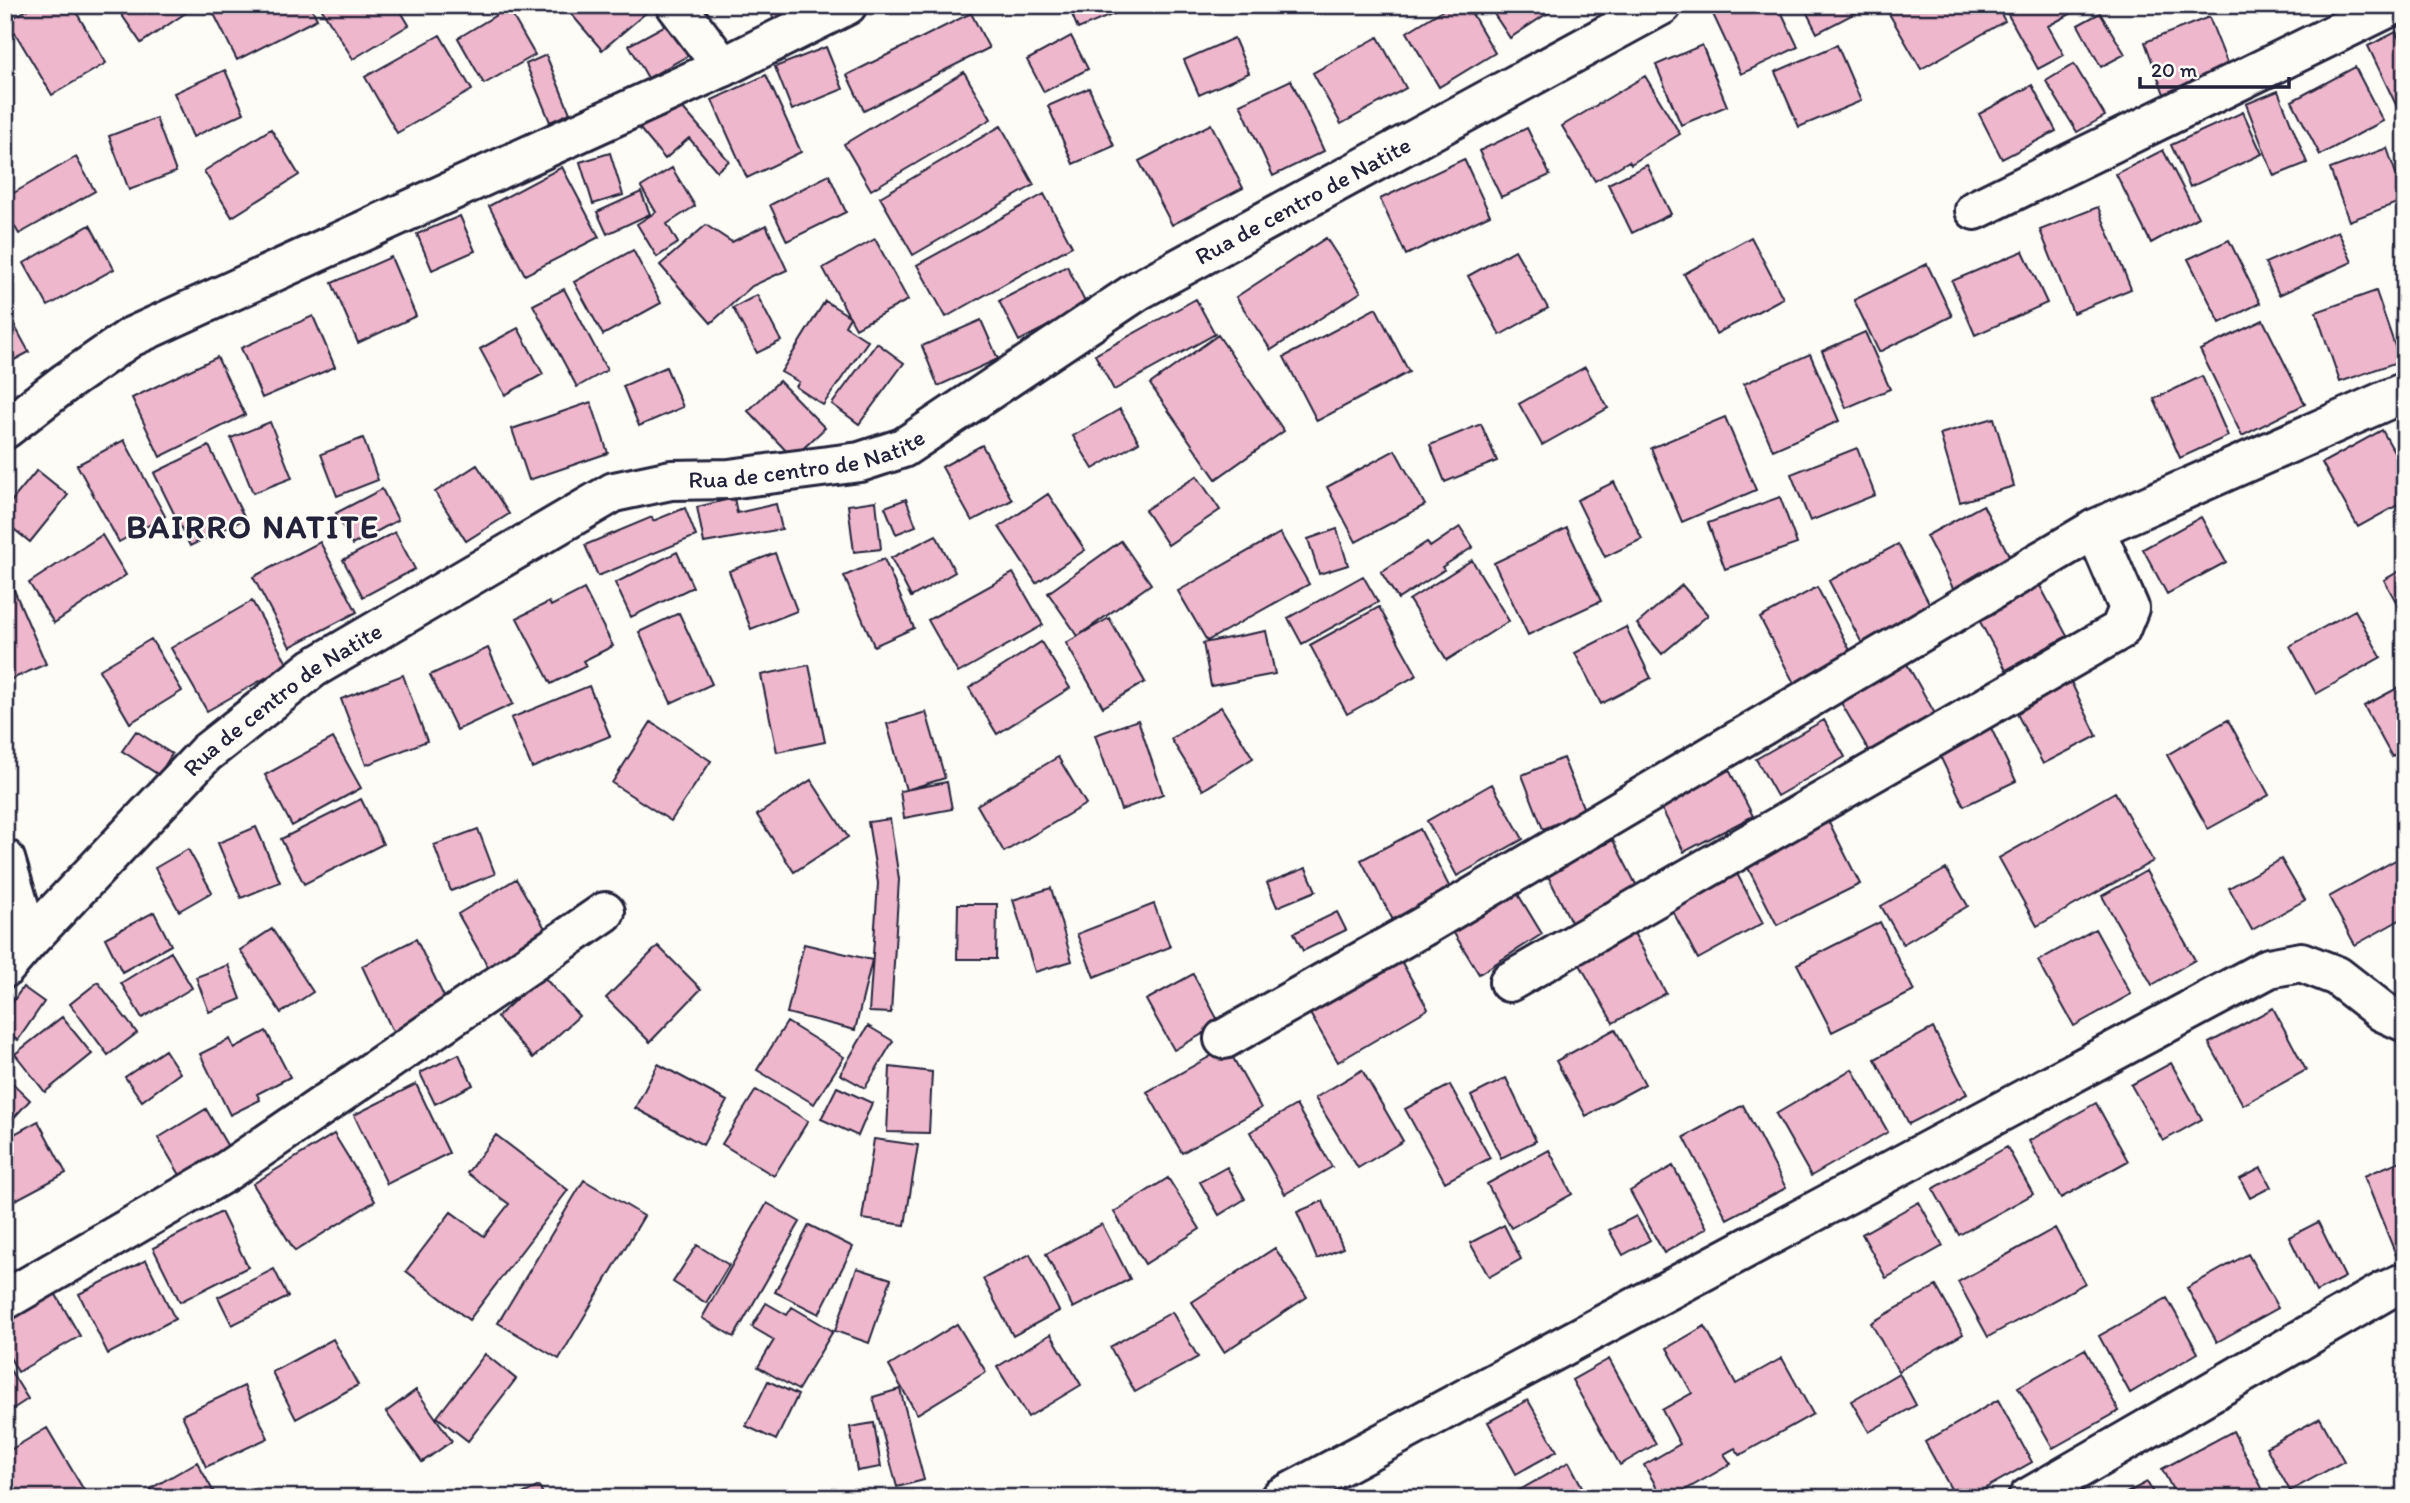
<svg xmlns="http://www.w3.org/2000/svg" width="2410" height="1503" font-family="Itim,sans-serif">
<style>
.building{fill:#efb7cb;stroke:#22223b;stroke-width:2}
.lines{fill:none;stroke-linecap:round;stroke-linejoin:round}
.minor-casing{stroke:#22223b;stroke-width:44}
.minor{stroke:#fdfcf7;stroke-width:38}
.labels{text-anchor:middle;stroke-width:5;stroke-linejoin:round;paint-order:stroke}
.street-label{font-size:24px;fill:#22223b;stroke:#fdfcf7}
.district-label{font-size:32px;font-weight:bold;letter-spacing:2px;fill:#22223b;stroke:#fdfcf7}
</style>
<rect width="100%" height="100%" fill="#fdfcf7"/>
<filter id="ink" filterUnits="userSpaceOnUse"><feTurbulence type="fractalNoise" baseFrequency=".0143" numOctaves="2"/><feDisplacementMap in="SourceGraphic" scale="14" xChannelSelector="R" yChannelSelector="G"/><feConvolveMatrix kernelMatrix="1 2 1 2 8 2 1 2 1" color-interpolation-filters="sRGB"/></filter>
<g filter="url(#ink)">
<path class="building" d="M35,5H72L106,63L52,95L8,21Z
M115,5H187L190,10L141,43Z
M221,5H310L317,19L237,60L212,10Z
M325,5H397L409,25L353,59L321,8Z
M541,5H561L549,15Z
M569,5H641L647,12L602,50L566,8Z
M767,5H815L776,24Z
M1068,5H1125L1126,9L1078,29Z
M1451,5H1467L1495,53L1439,87L1407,32Z
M1488,5H1560L1510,38Z
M1721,5H1778L1798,47L1741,74L1711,10Z
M1803,5H1869V6L1817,33Z
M1884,5H1996L2005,21L1921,69Z
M2016,5H2087L2048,26L2064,55L2038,69L2006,11Z
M2330,5H2367L2336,19Z
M508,8L535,55L484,84L458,38Z
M971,13L989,48L864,111L847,75Z
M2100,13L2125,54L2101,67L2078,25Z
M2209,17L2229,68L2164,94L2145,42Z
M671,22L689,55L648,78L629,45Z
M2396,32L2405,52V104L2397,107L2368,46Z
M440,35L472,90L397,133L365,77Z
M1071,36L1088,69L1044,92L1027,60Z
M1378,37L1406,88L1341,124L1313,73Z
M1234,38L1249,73L1199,95L1184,60Z
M1702,45L1727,106L1681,125L1656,65Z
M1837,45L1861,101L1799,127L1775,72Z
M826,47L843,89L792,110L775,67Z
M546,55L570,113L550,122L526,64Z
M2074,64L2105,116L2077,132L2046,81Z
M2355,67L2383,121L2320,155L2292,101Z
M225,70L244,113L193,137L174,93Z
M964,72L991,119L871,190L844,144Z
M766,75L801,152L747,178L712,100Z
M1645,76L1680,134L1631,164L1629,161L1595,181L1562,126Z
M1291,80L1324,151L1273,176L1240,104Z
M2032,85L2056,131L2002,159L1979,114Z
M1089,88L1114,146L1073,164L1048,106Z
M2278,91L2307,163L2274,176L2246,104Z
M675,99L729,161L717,171L689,138L665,159L640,129Z
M2243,112L2262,154L2190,187L2171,145Z
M156,118L176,172L129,190L109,136Z
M1211,124L1243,188L1172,225L1139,161Z
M1001,126L1034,185L913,255L880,197Z
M1527,128L1550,175L1501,197L1479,151Z
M271,129L299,175L232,217L204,171Z
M2387,148L2405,200L2349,221L2330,169Z
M2163,150L2198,217L2151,243L2116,174Z
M610,153L623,195L593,204L580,162Z
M76,157L95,191L19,234L5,210V198Z
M1464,159L1490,215L1406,255L1380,199Z
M1647,165L1671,214L1632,233L1608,184Z
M562,167L599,237L525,275L489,206Z
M672,168L695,206L667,224L678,243L657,257L637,224L656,212L641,187Z
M829,175L846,212L787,241L770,205Z
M641,192L650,214L607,234L597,212Z
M1044,194L1072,246L946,317L917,265Z
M2098,207L2131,289L2073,313L2040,230Z
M460,216L475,251L432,270L417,234Z
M90,225L114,269L48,306L24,263Z
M706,225L732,242L766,225L787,270L752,286L711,323L660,265Z
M2338,231L2352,262L2279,295L2265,263Z
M1751,237L1783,298L1716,334L1684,274Z
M1326,238L1361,292L1271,350L1236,297Z
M875,239L908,300L856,328L850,317L845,326L868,341L823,405L796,387L799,382L781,372L825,301L849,316L823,268Z
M2229,240L2260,303L2220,323L2188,259Z
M633,250L661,303L603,335L574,282Z
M1515,250L1548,308L1500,335L1468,276Z
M2023,251L2047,303L1975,335L1952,281Z
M391,257L416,316L358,343L332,283Z
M1927,264L1952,316L1879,352L1854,300Z
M1067,266L1087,306L1019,341L999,301Z
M564,289L607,370L577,387L533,305Z
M2376,291L2400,361L2340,382L2316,312Z
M757,295L781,341L757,353L733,308Z
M1196,299L1215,334L1114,390L1095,355Z
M5,308L29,352L5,365Z
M1376,308L1409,372L1317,421L1284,357Z
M313,316L335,367L262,398L241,348Z
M981,320L998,359L938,386L922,346Z
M2263,320L2305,404L2242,436L2200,350Z
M518,328L543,374L505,395L480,349Z
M1865,332L1890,389L1846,408L1822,351Z
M1218,335L1284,431L1216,479L1150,384Z
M877,343L904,363L859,424L832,404Z
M1810,354L1839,421L1773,450L1744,384Z
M217,357L245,415L160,457L132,398Z
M666,367L683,407L639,426L623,386Z
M1585,367L1608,408L1542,445L1519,404Z
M2202,376L2228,436L2180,458L2154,399Z
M779,381L825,428L793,458L748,411Z
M591,402L608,453L529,480L512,429Z
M1120,409L1139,442L1093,469L1073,436Z
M1725,417L1756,490L1682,522L1651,448Z
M1994,418L2014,486L1960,502L1940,434Z
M270,422L292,478L253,493L231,438Z
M1481,424L1497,461L1445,482L1430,445Z
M2382,430L2405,471V501L2358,527L2322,463Z
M363,438L378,480L337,496L321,454Z
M124,440L165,516L119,542L77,465Z
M982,445L1012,500L972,521L942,467Z
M209,446L245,519L190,546L154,473Z
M1857,448L1875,495L1810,521L1791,474Z
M1395,450L1425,505L1356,542L1327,487Z
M477,465L509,514L466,541L435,492Z
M37,470L68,495L30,542L5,522V509Z
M1197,476L1220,510L1168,545L1145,510Z
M1614,482L1642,539L1605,557L1577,500Z
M382,489L398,520L352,545L336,513Z
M1048,494L1085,550L1036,583L999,527Z
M1780,497L1797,544L1725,569L1708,523Z
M734,498L737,513L776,504L782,529L704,543L697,507Z
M906,499L916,526L896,534L885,507Z
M876,501L881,549L854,552L848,505Z
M1983,505L2012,561L1955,592L1926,536Z
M685,508L696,536L598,576L585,545L652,517L653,521Z
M2201,517L2226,562L2167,594L2143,549Z
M1460,527L1473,547L1442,567L1444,570L1398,599L1381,572L1427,542L1430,547Z
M1567,528L1601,601L1528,635L1494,563Z
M1337,529L1348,565L1319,574L1308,539Z
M395,532L415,569L363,597L343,560Z
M1280,533L1309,584L1207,641L1178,591Z
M102,535L126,575L54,623L29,583Z
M936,535L955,572L911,597L891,558Z
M1121,541L1151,584L1078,636L1048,593Z
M320,542L357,612L290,647L253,577Z
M1898,544L1935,614L1866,651L1829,581Z
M677,552L693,587L631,617L615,583Z
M775,553L797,611L751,629L729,571Z
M884,559L914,628L874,646L844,576Z
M1472,560L1509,621L1447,660L1409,600Z
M2405,568V618L2384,580Z
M1013,573L1043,625L958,673L928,620Z
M1363,576L1378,602L1302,644L1288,618Z
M2039,584L2067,636L2006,670L1978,618Z
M1682,585L1708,615L1662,654L1637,624Z
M1817,587L1854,658L1797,689L1760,618Z
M584,589L613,646L583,661L586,666L551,684L517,618L549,602L551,606Z
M14,590L46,664L5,682V594Z
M252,601L288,665L207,711L171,648Z
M1379,607L1417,675L1347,714L1310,645Z
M2355,610L2381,657L2316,694L2290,646Z
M679,613L712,684L671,703L639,632Z
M1109,618L1145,682L1103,707L1066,643Z
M1626,627L1651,678L1601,704L1575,653Z
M1266,631L1275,674L1211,686L1203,643Z
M151,639L182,691L130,723L99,670Z
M1041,642L1070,688L997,734L969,688Z
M488,648L513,704L457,730L430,675Z
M1903,657L1938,719L1872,756L1836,694Z
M809,665L825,742L777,752L761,675Z
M403,675L427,741L366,765L341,699Z
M2071,682L2097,736L2043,764L2015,710Z
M2405,684V750L2392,757L2364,706Z
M589,686L610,736L532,768L511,718Z
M1221,707L1253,758L1203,790L1171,739Z
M926,712L945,778L906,790L887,724Z
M1138,720L1163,794L1121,810L1095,735Z
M1824,720L1845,757L1777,796L1756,759Z
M2228,720L2269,795L2208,829L2167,755Z
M651,722L711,761L671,821L612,783Z
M1991,728L2016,781L1964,806L1939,754Z
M136,731L172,754L159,775L122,751Z
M333,738L361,788L292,826L265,775Z
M1058,757L1086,804L1004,852L977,805Z
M1563,758L1585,812L1543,829L1522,775Z
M1726,764L1753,816L1684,852L1657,800Z
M811,780L848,837L794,872L757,815Z
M947,782L952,809L904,818L900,791Z
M1492,784L1523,839L1457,876L1427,821Z
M2115,792L2153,861L2037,926L1999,858Z
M361,799L383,844L304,884L281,839Z
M890,819L899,879L891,1013L869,1012L878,883L868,822Z
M1829,822L1860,884L1777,925L1746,864Z
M256,827L280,882L241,898L218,843Z
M478,829L495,874L451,891L434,845Z
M1420,829L1452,892L1394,922L1361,860Z
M1613,840L1640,892L1573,926L1547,874Z
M188,849L212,892L179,911L155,868Z
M2401,857L2405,863V917L2355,945L2329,897Z
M2281,859L2305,900L2252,930L2229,888Z
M1306,868L1316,891L1277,907L1267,883Z
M1946,869L1968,906L1903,944L1881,906Z
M1735,870L1763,923L1698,959L1670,906Z
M2146,871L2195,960L2152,985L2102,896Z
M516,879L553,942L494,977L458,914Z
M1513,886L1542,934L1479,974L1449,925Z
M1051,888L1072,961L1035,972L1013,900Z
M958,904H997L996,959H957Z
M1154,904L1170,947L1094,977L1077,934Z
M154,912L171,945L122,972L105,938Z
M1337,912L1346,930L1303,951L1294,933Z
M1880,922L1914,991L1832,1032L1797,964Z
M272,929L313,992L281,1013L240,950Z
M2095,929L2131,994L2074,1026L2038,961Z
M1634,933L1666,993L1613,1023L1579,963Z
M416,939L450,1009L395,1036L362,966Z
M804,944L872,960L855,1030L787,1013Z
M658,946L701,989L650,1042L606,998Z
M171,952L192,988L142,1018L121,983Z
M1396,952L1428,1009L1338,1062L1305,1005Z
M228,965L241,999L209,1012L196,977Z
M1193,974L1220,1024L1174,1050L1146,1000Z
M542,975L579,1016L533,1058L497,1017Z
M98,982L137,1033L108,1055L70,1004Z
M23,987L44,1002L18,1040L5,1031V1013Z
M2273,1008L2306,1070L2243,1105L2209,1043Z
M62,1017L92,1054L45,1092L15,1054Z
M787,1022L844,1057L814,1104L757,1070Z
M868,1026L893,1041L865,1088L840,1074Z
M1933,1028L1967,1094L1909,1124L1875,1059Z
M1615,1029L1645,1084L1586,1116L1556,1061Z
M266,1031L290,1077L257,1094L260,1100L230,1115L200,1054L230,1039L234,1048Z
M1227,1047L1261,1108L1182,1153L1147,1092Z
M165,1050L180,1073L142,1101L125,1077Z
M459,1054L473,1085L435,1104L420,1073Z
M2171,1063L2202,1119L2163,1141L2131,1085Z
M658,1064L727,1101L703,1145L635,1108Z
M890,1067L932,1072L929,1133L887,1132Z
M1852,1069L1888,1132L1811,1176L1776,1114Z
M1362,1070L1403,1141L1358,1168L1315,1098Z
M5,1076L30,1100L10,1122L5,1117Z
M1506,1078L1536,1141L1501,1158L1471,1096Z
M416,1084L449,1153L387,1184L354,1115Z
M1450,1085L1490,1158L1445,1182L1405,1109Z
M837,1087L872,1103L858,1136L821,1119Z
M756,1090L808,1121L774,1176L722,1144Z
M2096,1103L2128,1161L2061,1198L2029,1141Z
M1296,1105L1332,1167L1285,1194L1250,1132Z
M1743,1105L1786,1188L1727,1219L1684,1137Z
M206,1109L231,1152L183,1180L158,1138Z
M38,1121L66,1173L10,1203L5,1195V1139Z
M334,1134L375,1201L295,1251L253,1184Z
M496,1135L568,1190L469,1320L406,1271L451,1212L484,1236L509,1204L467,1173Z
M874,1139L918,1145L905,1225L862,1219Z
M2007,1147L2033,1194L1959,1235L1933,1189Z
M1549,1150L1572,1194L1511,1228L1487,1184Z
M2405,1159V1251L2396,1255L2364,1176Z
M1673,1166L1707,1228L1664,1253L1630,1191Z
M1227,1167L1245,1199L1219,1215L1200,1182Z
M2261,1168L2271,1187L2250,1198L2240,1179Z
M1168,1178L1200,1229L1145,1264L1114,1212Z
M584,1180L644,1216L559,1359L498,1323Z
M1323,1201L1343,1248L1317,1259L1297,1212Z
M1919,1202L1943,1246L1886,1278L1862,1234Z
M767,1203L800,1222L734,1337L702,1318Z
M221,1212L248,1267L180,1302L153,1248Z
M1636,1216L1650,1240L1623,1255L1609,1230Z
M2318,1222L2345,1277L2316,1292L2289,1237Z
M1102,1224L1130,1279L1073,1308L1046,1254Z
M809,1225L853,1247L819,1314L775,1292Z
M1504,1225L1521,1259L1489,1277L1470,1243Z
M2055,1228L2085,1283L1988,1337L1958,1282Z
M697,1245L729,1265L706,1303L673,1282Z
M1275,1248L1307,1297L1224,1352L1192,1302Z
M1030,1254L1059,1311L1013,1336L983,1279Z
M2248,1254L2278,1308L2217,1342L2187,1288Z
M146,1260L175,1319L108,1354L79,1294Z
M857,1268L891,1279L869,1343L835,1331Z
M274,1269L288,1297L232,1325L218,1297Z
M48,1281L80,1336L18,1372L5,1349V1306Z
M1936,1286L1963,1334L1898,1371L1871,1323Z
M2167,1298L2198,1353L2130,1393L2099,1336Z
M766,1303L787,1315L792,1307L833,1331L798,1390L758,1367L774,1340L752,1327Z
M1172,1312L1198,1357L1135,1392L1110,1347Z
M957,1324L986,1372L917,1414L889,1366Z
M1705,1326L1736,1384L1782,1358L1813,1414L1740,1455L1735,1448L1724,1454L1731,1464L1671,1498H1663L1644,1465L1680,1444L1662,1410L1692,1393L1667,1348Z
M1051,1334L1081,1385L1028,1417L997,1367Z
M333,1339L358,1385L296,1419L272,1372Z
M2085,1349L2119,1411L2053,1448L2018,1387Z
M485,1354L516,1379L468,1441L437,1417Z
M1609,1359L1656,1444L1620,1465L1572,1380Z
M5,1362L28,1399L5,1414Z
M1899,1373L1916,1405L1869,1432L1851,1401Z
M768,1381L798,1395L776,1440L746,1426Z
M244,1386L268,1438L206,1467L182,1415Z
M900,1389L924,1480L897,1487L873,1397Z
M416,1390L452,1441L422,1462L386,1412Z
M1528,1400L1557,1451L1516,1474L1488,1422Z
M1998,1400L2032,1462L1968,1498H1956L1925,1442Z
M2320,1418L2344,1461L2290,1491L2266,1447Z
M874,1423L881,1467L857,1471L850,1427Z
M47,1428L85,1492L75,1498H5V1453Z
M2233,1431L2267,1498H2177L2162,1469Z
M197,1462L217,1498H155L150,1489Z
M1569,1462L1588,1498H1513L1511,1495Z
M2147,1482L2156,1498H2117Z
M539,1486L545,1498H514Z"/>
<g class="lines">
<defs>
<g id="minor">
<path d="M676,5L723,67"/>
<path d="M1975,210L2394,5"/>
<path d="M5,429L66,382L131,337L723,67L847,5"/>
<path d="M5,859L29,940"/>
<path id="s1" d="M5,968L29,940L206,753L313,668L614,492L671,480L729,479L860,462L903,448L1139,290L1662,5"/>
<path d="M1509,982L2120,630L2129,608L2095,529L2405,392"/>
<path d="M1224,1039L1424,926L2095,529"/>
<path d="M5,1300L224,1173L605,912"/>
<path d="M1280,1498L2269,968L2301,962L2337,976L2383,1012L2405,1022"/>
<path d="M2028,1498L2385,1291L2405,1282"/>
</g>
</defs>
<use href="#minor" class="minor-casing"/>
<use href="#minor" class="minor"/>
</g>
</g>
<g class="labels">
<g class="street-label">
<text dy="8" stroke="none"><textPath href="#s1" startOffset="1544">Rua de centro de Natite</textPath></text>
<text dy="8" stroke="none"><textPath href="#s1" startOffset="976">Rua de centro de Natite</textPath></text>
<text dy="8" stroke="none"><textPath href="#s1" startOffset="388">Rua de centro de Natite</textPath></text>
</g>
<g class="district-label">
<text x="253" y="538">BAIRRO NATITE</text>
</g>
</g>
<rect width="2410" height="1503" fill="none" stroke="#fdfcf7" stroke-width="28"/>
<rect x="14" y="14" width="2382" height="1475" fill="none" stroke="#22223b" stroke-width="2.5" filter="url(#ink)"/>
<path d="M2140 77v10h149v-10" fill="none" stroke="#22223b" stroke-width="3.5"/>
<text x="2151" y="77" font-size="21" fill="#22223b" stroke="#fdfcf7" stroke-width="5" paint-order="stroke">20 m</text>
</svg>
